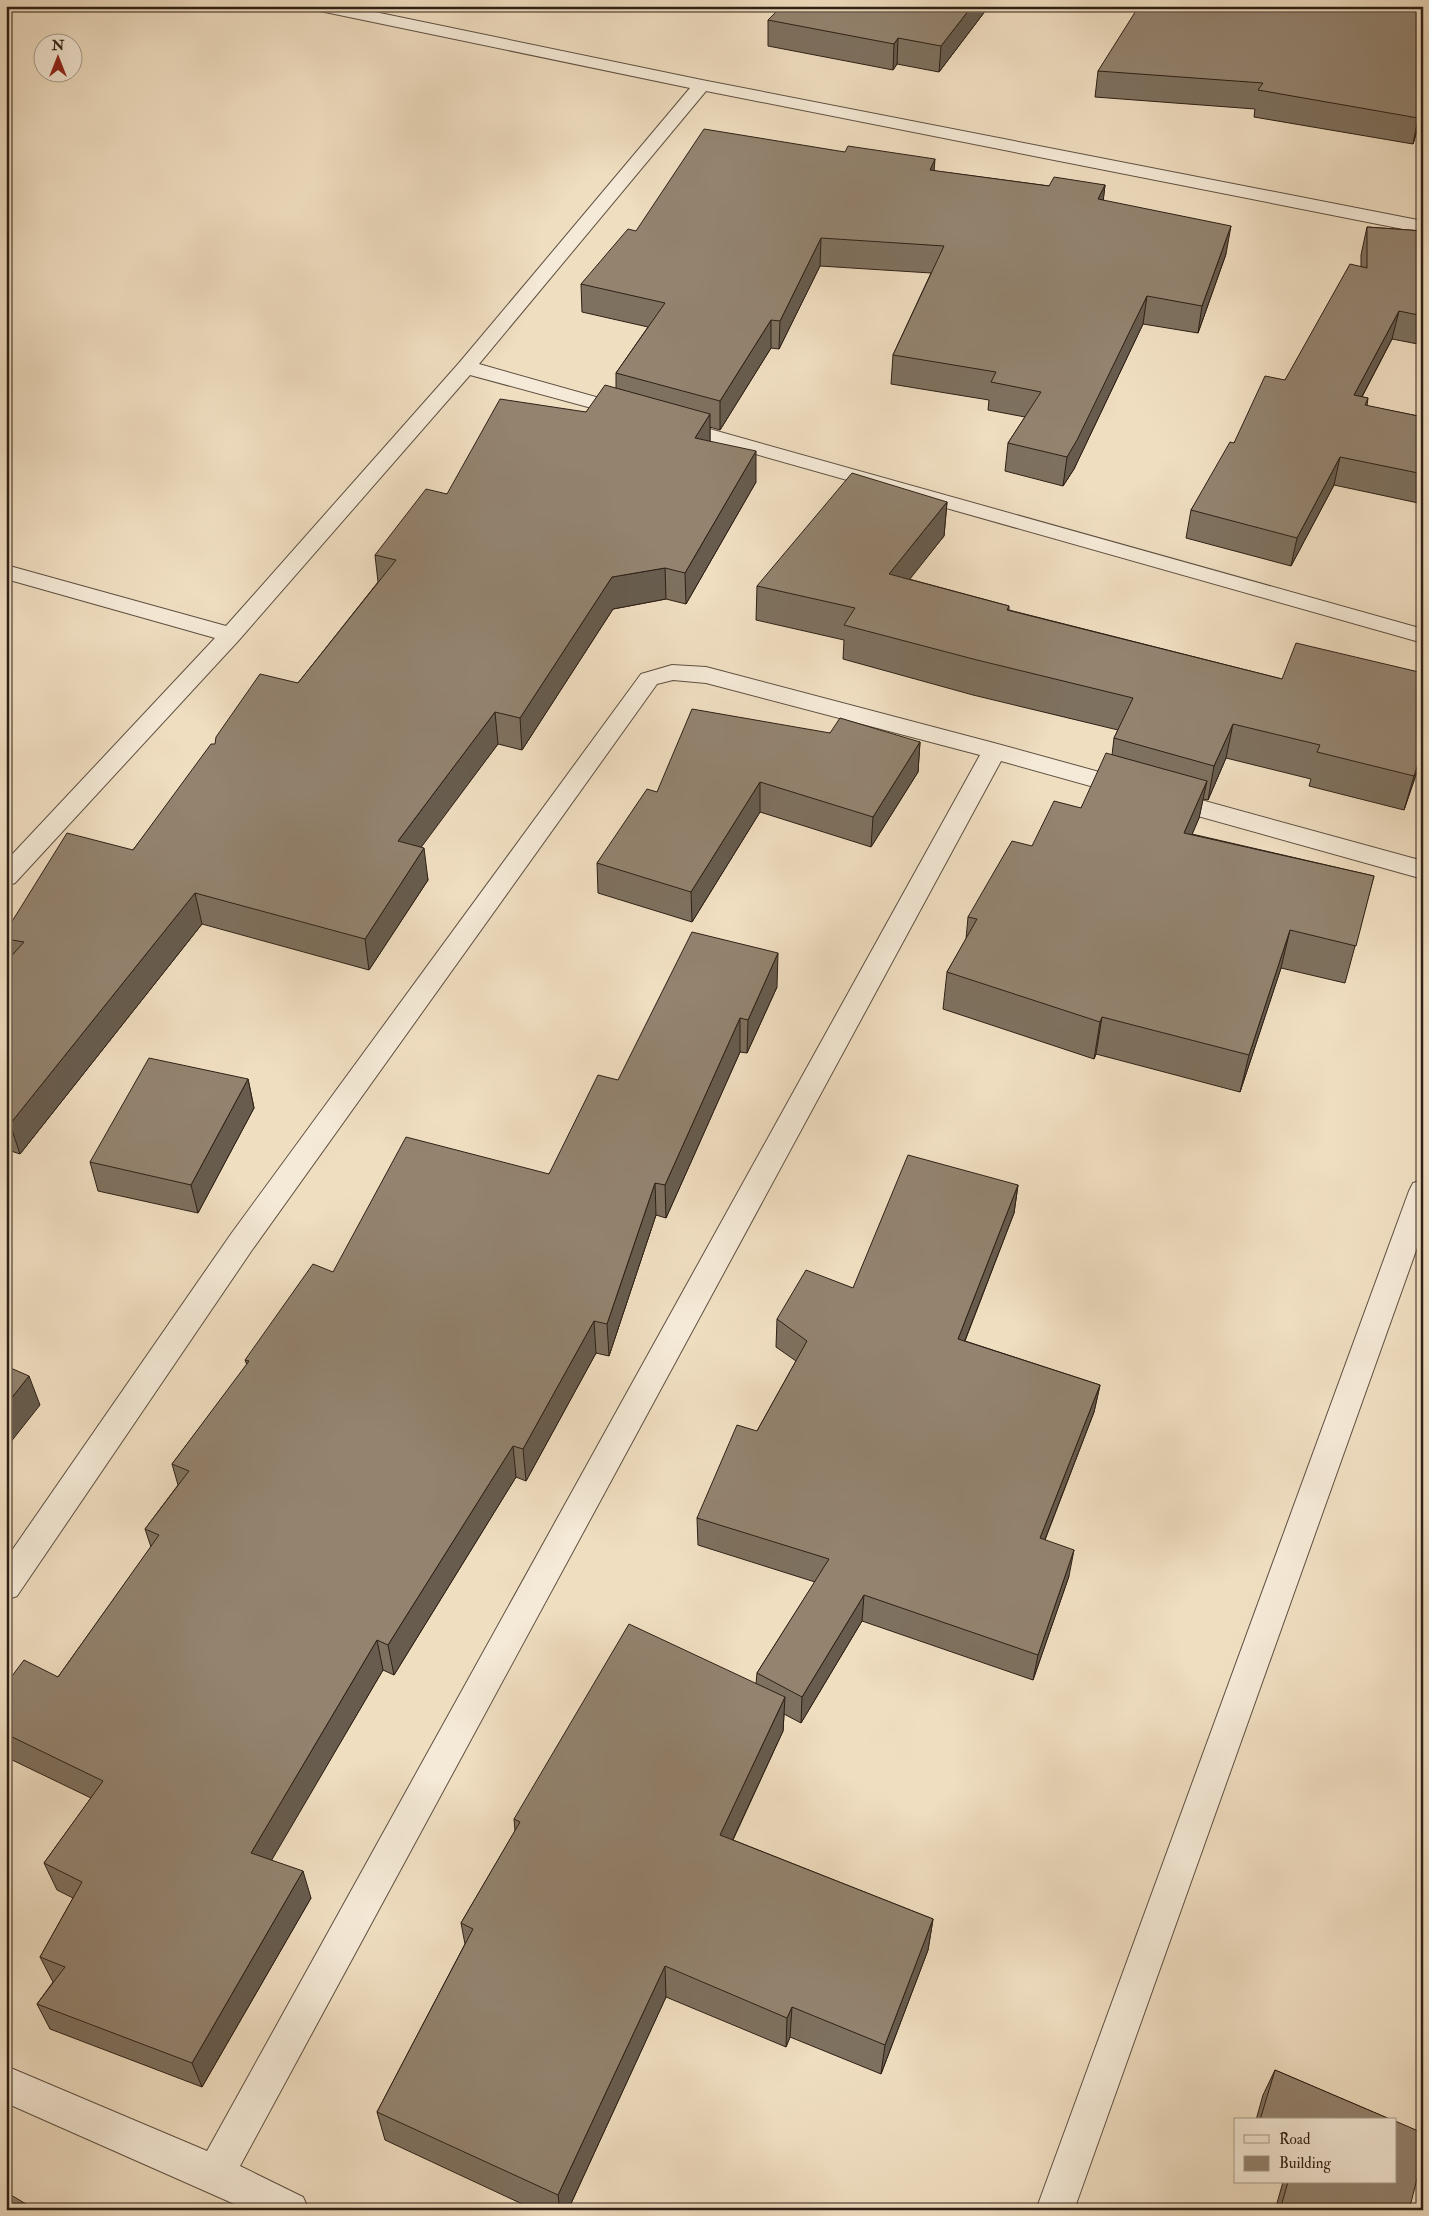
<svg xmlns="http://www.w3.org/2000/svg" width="1429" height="2216" font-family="'IM FELL Double Pica',serif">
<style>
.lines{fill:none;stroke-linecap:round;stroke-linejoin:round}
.street-casing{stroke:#5e5041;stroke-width:2}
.street{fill:#f5ead7;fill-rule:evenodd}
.wall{fill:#7e715f;stroke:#2e2016}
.shaded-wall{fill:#675c4e;stroke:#2e2016}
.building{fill:#93836f;stroke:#2e2016}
</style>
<rect width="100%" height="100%" fill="#f0dec1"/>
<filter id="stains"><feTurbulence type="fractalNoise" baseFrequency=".004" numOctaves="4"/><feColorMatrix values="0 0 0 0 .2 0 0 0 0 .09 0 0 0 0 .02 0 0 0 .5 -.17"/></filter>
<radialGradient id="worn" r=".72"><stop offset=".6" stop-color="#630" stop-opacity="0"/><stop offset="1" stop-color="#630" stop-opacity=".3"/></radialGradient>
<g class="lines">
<defs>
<path id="street" d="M312,6H346L702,80L1423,221V233L706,91L479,364L635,408L638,412L635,416L628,418L621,416L470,375L239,640L15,883L6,886V861L215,638L6,579V565L226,626L459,363L690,88L320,11Z
M674,419L1423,629V643L667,429L663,425L667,421Z
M672,665L706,667L994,743L1423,861V879L1001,761L240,2166L303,2197L309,2210H248L6,2103V2066L207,2151L980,755L706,683L673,680L657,684L252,1250L17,1596L6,1600V1559L231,1234L641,674Z
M1423,1180V1231L1074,2210H1036L1409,1191L1413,1183Z"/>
</defs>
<use href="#street" class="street-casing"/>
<use href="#street" class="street"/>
</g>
<path class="wall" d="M989,6L939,72L897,64L893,70L768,46V20Z
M1423,6V135L1416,134L1413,144L1254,117L1255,109L1095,97L1098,71Z
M935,171L1049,186L1105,185L1103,200L1226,254L1198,333L1143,324L1074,469L1063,486L1005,471L1008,443L1025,417L988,410L989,400L891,384L893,355L931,273L820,266L779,349L771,348L720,430L710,427V442L756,482L686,604L666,599L613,609L522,750L498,744L420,847L428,880L369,970L202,924L20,1154L11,1151L6,1158V962L8,960L6,953V931L133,850L215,744L298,683L378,582L375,555L447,494L586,412L616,388V373L648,327L582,312L581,284L636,231Z
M1367,227L1423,231V345L1392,339L1362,397L1368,398L1367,406L1423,417V504L1334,485L1291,566L1186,538L1191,510L1234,443L1285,380L1361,267V255Z
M947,502L944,536L909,579L1009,606V610L1282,679L1423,673V754L1404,810L1309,786L1311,779L1226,758L1208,800L1203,799L1199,818L1192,834L1374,876L1345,983L1281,968L1240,1092L1096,1054L1094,1059L943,1009L947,972L966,939L968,917L1032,846L1081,808L1112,755L1114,738L1118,730L973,695L843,659L844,640L756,620L757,586Z
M830,733L920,742L918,772L871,847L760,812L692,922L598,893L597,863L657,792Z
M777,987L747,1053L740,1052L666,1218L656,1215L609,1356L596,1353L526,1481L516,1477L394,1675L383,1670L271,1860L311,1898L202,2087L50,2029L37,2004L53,1982L40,1957L73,1898L57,1890L44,1863L91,1798L6,1757V1684L58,1677L151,1547L145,1529L178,1485L172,1464L247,1365L245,1360L333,1272L549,1174L618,1080Z
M248,1079L254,1108L198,1213L98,1191L90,1162Z
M1018,1185L1014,1213L965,1341L1100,1385L1094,1412L1045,1540L1069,1576L1033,1680L862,1621L801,1723L784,1714L783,1731L733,1840L933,1919L928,1950L881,2074L790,2037L786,2047L666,1997L568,2210H535L385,2140L377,2112L465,1944L461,1923L515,1831L514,1819L756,1684L757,1673L815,1582L698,1545L697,1518L757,1431L796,1361L776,1347L777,1319L853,1288Z
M1275,2070L1392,2120H1256L1263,2095Z
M1283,2182H1395L1409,2210H1275Z"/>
<path class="shaded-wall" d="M972,6H989L939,72L941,46Z
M898,38L897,64L893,70L894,44Z
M1422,108L1416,134L1413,144L1418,118Z
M935,159L933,187L930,170Z
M1105,185L1102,212L1098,199Z
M1231,226L1226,254L1198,333L1202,306Z
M821,238L820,266L779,349L780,321Z
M1147,296L1143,324L1074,469L1063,486L1067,457Z
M1399,311L1392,339L1348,423L1354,395Z
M771,320V348L720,430V401Z
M710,414V445L695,438Z
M756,451V482L686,604L685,573Z
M1340,457L1334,485L1291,566L1297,538Z
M947,502L944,536L887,608L889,574Z
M665,568L666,599L613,609L522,750L520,718L612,577Z
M495,712L498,744L402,873L398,841Z
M1233,724L1226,758L1208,800L1214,766Z
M920,742L918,772L871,847L873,817Z
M1423,749V754L1404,810L1414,776Z
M1207,781L1199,818L1177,870L1184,833Z
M760,782V812L692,922L691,892Z
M424,848L428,880L369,970L365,939Z
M195,893L202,924L20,1154L10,1124Z
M1290,930L1281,968L1240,1092L1249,1055Z
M778,953L777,987L747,1053L748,1020Z
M1102,1017L1096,1054L1094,1059L1100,1022Z
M740,1018V1052L666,1218L665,1185Z
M248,1079L254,1108L198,1213L191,1185Z
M6,1137L11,1151L6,1158Z
M655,1183L656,1215L609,1356L607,1324Z
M1018,1185L1014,1213L955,1366L958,1339Z
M594,1321L596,1353L526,1481L523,1449Z
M29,1376L40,1405L6,1448V1405Z
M1100,1385L1094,1412L1035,1565L1040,1538Z
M513,1446L516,1477L394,1675L388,1645Z
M1074,1550L1069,1576L1033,1680L1038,1655Z
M864,1595L862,1621L801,1723L802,1697Z
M377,1640L383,1670L260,1880L251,1853Z
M785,1697L783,1731L720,1867V1835Z
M303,1871L311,1898L202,2087L192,2063Z
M933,1919L928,1950L881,2074L885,2045Z
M665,1966L666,1997L568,2210H560L558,2195Z
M792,2007L790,2037L786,2047L787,2018Z"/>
<path class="building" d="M782,6H972L941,46L898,38L894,44L768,20Z
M1139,6H1423V108L1418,118L1258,90L1263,83L1098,71Z
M704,129L845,152L848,146L935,159L930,170L1049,186L1054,177L1105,185L1098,199L1231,226L1202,306L1147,296L1077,440L1067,457L1008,443L1041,392L991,382L996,372L893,355L944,246L821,238L780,321L771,320L720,401L616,373L665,303L581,284L628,229L636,231Z
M1367,227L1423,231V316L1399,311L1354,395L1368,398L1365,405L1423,417V474L1340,457L1297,538L1191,510L1230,442L1234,443L1265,376L1285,380L1350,264L1367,268Z
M605,385L710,414L695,438L756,451L685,573L665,568L612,577L520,718L495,712L398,841L424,848L365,939L195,893L10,1124L6,1122V962L24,942L6,939V931L67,833L133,850L211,744H215L216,737L260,674L298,683L396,560L375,555L426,489L447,494L500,399L586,412Z
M852,473L947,502L889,574L1009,606L1007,610L1282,679L1296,643L1423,673V749L1414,776L1317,752L1320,745L1233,724L1214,766L1114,738L1133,698L977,660L844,625L855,608L757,586Z
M692,709L830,733L840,718L920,742L873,817L760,782L691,892L597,863L647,789L657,792Z
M1106,753L1207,781L1184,833L1374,876L1356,946L1290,930L1249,1055L1102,1017L1100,1022L947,972L977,919L968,917L1012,841L1032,846L1054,801L1081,808Z
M692,932L778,953L748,1020L740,1018L665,1185L655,1183L607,1324L594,1321L523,1449L513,1446L388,1645L377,1640L251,1853L303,1871L192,2063L37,2004L65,1967L40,1957L82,1882L44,1863L103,1781L6,1734V1684L24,1660L58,1677L159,1535L145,1529L189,1471L172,1464L249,1361L245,1360L313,1264L333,1272L406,1137L549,1174L598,1075L618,1080Z
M149,1058L248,1079L191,1185L90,1162Z
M908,1155L1018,1185L958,1339L1100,1385L1040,1538L1074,1550L1038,1655L864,1595L802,1697L757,1673L829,1559L697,1518L737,1425L757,1431L807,1341L777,1319L806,1270L853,1288Z
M6,1366L29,1376L6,1405Z
M629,1624L785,1697L720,1835L933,1919L885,2045L792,2007L787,2018L665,1966L558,2195L377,2112L473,1929L461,1923L520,1822L514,1819Z
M1275,2070L1392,2120H1260Z
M1395,2121L1423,2133V2156L1409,2210H1280L1288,2182H1395Z
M6,2192L36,2210H6Z"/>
<rect width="1429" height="2216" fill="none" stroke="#f0dec1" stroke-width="25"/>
<rect x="8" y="8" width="1414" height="2201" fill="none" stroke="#2e2016" stroke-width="2.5"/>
<rect x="12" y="12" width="1404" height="2191" fill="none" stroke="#2e2016"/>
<rect x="1234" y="2118" width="162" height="65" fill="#f5ead7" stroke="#a5998a"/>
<rect x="1244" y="2135" width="25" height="8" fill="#f5ead7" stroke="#a5998a"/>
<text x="1279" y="2144" font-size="15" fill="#2e2016">Road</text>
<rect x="1244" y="2156" width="25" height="15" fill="#93836f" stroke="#a5998a"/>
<text x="1279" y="2168" font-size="15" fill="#2e2016">Building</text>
<g transform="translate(58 58)"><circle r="24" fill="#f5ead7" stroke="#a5998a"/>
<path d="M0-4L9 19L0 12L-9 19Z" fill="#8f2418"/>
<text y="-8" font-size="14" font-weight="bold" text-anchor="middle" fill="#2e2016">N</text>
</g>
<rect width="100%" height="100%" filter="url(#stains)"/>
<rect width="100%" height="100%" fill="url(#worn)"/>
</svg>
